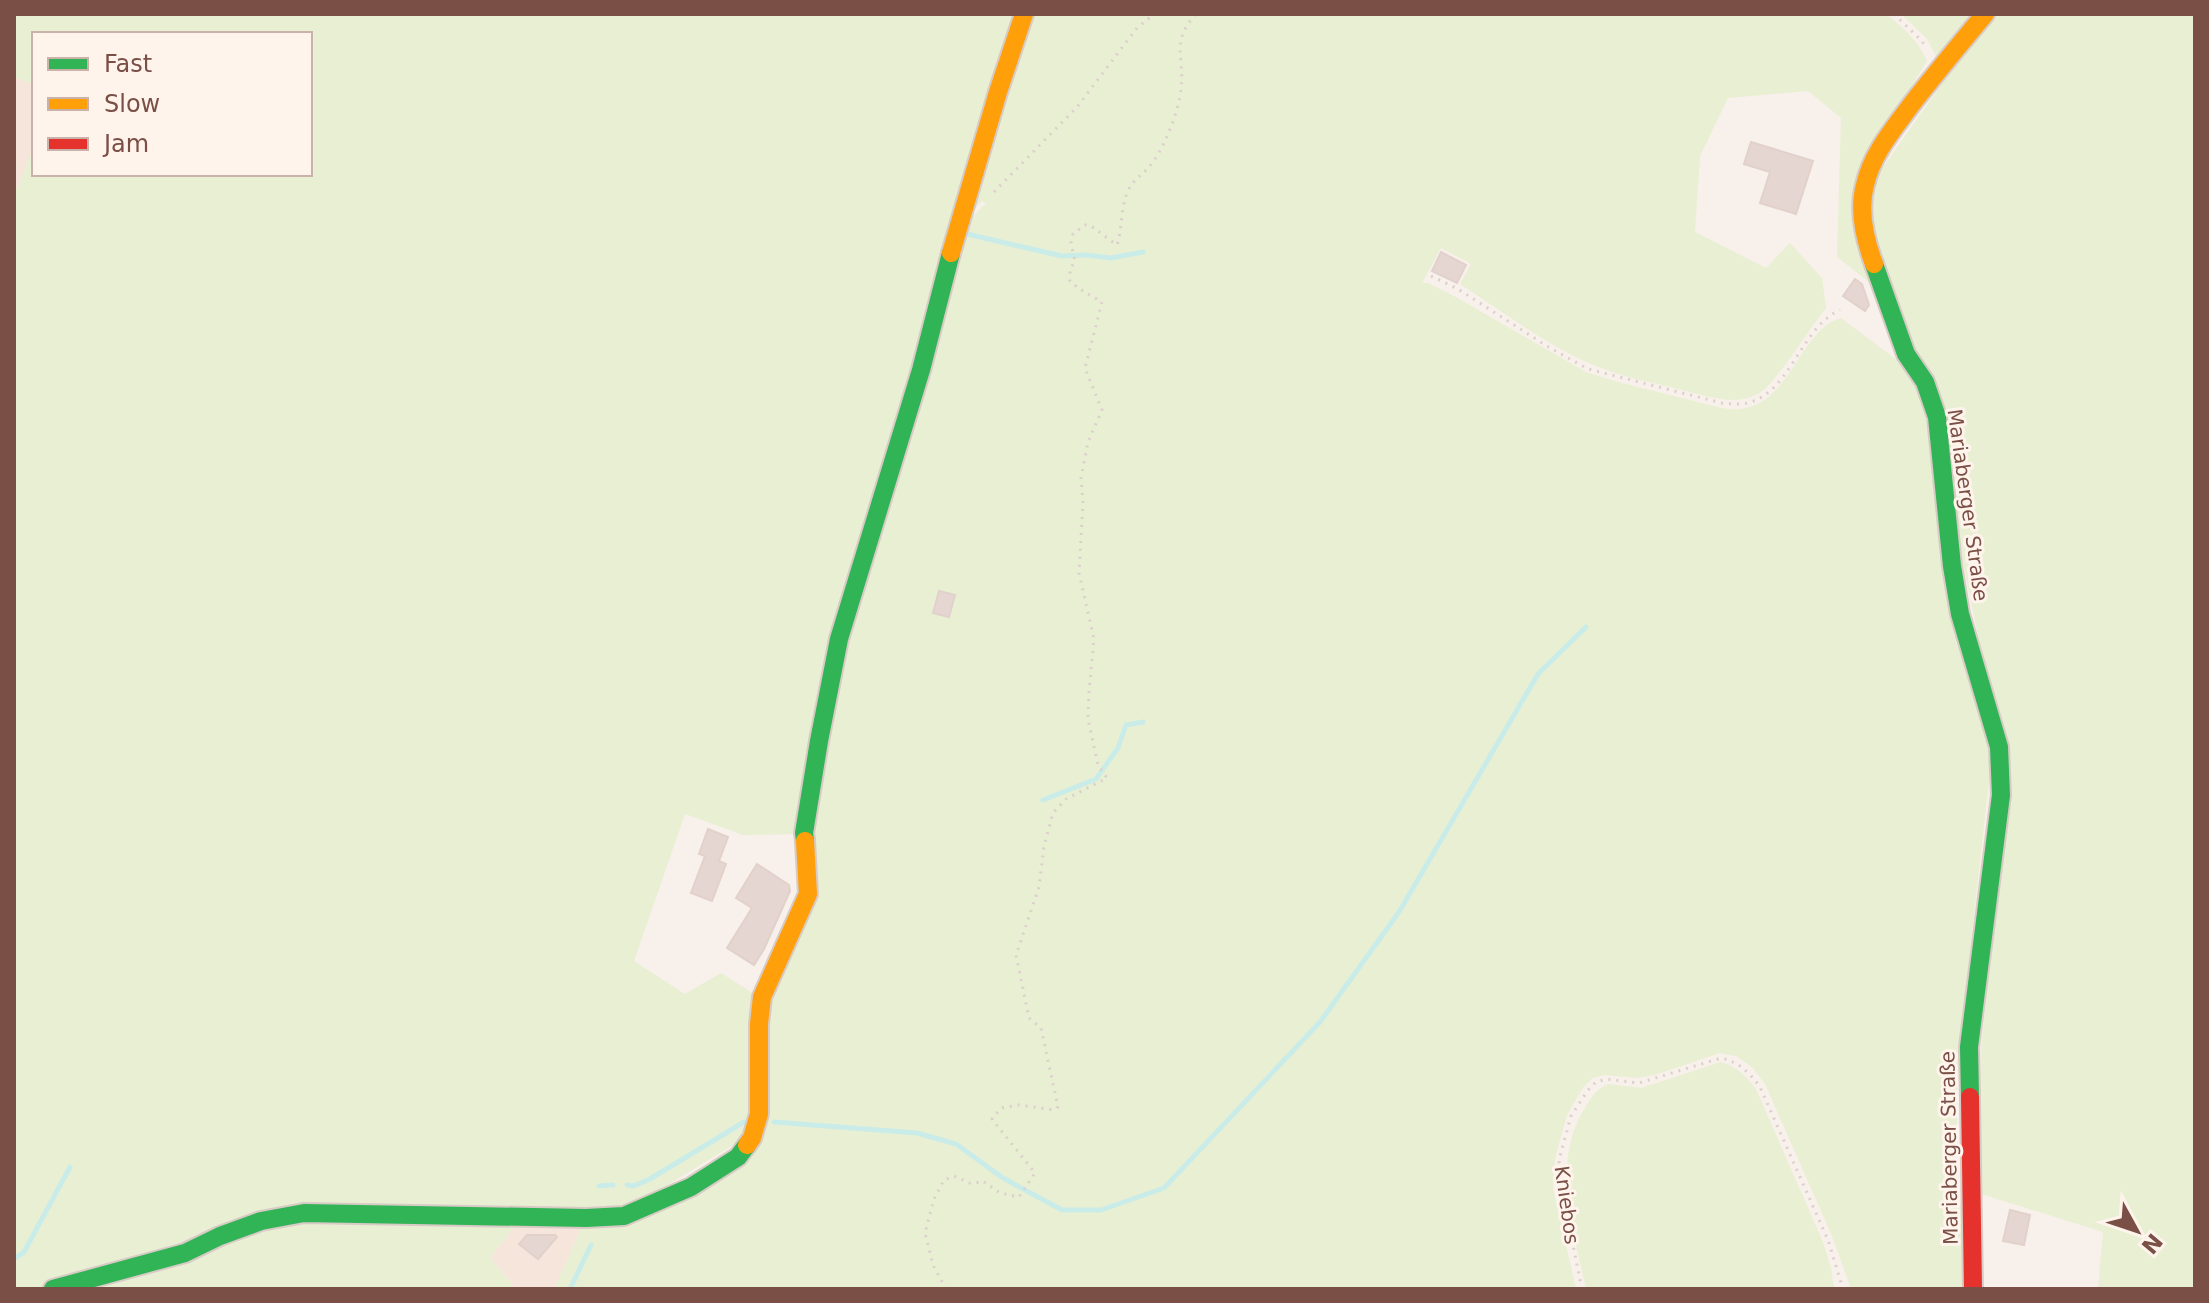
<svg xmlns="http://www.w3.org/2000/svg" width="2209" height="1303" font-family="'DejaVu Sans',sans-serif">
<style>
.residential{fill:#f6e5db}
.green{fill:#e9efd3}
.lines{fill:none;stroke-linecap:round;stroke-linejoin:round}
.stream{stroke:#caece9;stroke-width:5}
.building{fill:#e5d6d1;stroke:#e2d1cb;stroke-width:2}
.fast-casing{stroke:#d8cbc6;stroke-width:22}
.slow-casing{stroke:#d8cbc6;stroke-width:22}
.jam-casing{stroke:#d8cbc6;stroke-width:22}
.path{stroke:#dccfcc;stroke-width:3;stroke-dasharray:2 6;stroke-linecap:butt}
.fast{stroke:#30b455;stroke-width:18}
.slow{stroke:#ff9f0a;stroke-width:18}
.jam{stroke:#e5322d;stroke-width:18}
.labels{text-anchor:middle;stroke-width:6;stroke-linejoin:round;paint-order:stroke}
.street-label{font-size:20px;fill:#7a4f46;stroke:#fff4ec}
</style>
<rect width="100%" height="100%" fill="#f8f0ea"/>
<path class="residential" d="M14,77L34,85V145L18,189L14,187Z
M520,1219L584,1222L554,1289H511L513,1285L490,1258Z"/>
<path class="green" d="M14,14H1021L801,834L743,835L685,814L634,961L685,994L721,973L759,997L748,1136L623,1212L262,1223L520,1219L490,1258L513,1285L511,1289H14V187L18,188L34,145V174H310V34H34V85L14,77Z
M1027,14H1886C1904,28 1918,41 1927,61L1868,158L1879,290L1837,257L1841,118L1808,91L1728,98L1700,156L1695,232L1766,268L1790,243L1822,278L1826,308C1810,327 1776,384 1758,394C1735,406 1710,397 1686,391C1655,383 1621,377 1591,364C1546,345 1502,311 1460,284L1471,264L1441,248L1422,283H1428L1454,296L1586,372L1618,382L1722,408C1789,421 1796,330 1841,318L1909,369L1921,384L1993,746L1959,1048L1955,1198L1966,1212L1968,1289H1851L1832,1236L1765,1084L1752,1067L1736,1056L1720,1053L1655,1075L1637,1078L1604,1075L1593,1078L1584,1086L1567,1115L1555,1158L1553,1188L1576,1289H554L584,1222L740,1160L761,1024L806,909L823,742L962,228L986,203L982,201L962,221Z
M1901,14H1979L1938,60L1927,39Z
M1991,14H2195V1289H2098L2103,1232L1978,1193L1981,1047L2010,793L1953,514L1873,246L1869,187Z
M1721,1062C1737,1067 1746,1076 1756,1089L1823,1242L1831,1268L1834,1289H1586C1573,1229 1550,1162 1586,1106C1592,1096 1597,1089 1608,1084L1641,1088Z"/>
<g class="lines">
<path class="stream" d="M967,234L1062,256L1086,255L1111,258L1143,252
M1043,800L1096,779L1118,748L1126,725L1143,722
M774,1122L917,1133L956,1144L1003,1178L1062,1210H1101L1164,1188L1320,1022L1399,912L1538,674L1586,627
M627,1185L634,1186L650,1179L744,1122
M599,1186L613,1185
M14,1259L24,1252L70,1167
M570,1289L591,1245"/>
</g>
<path class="building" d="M1751,142L1813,161L1796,214L1760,203L1770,172L1744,164Z
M1441,252L1466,265L1457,283L1432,271Z
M1855,279L1862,284L1869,305L1865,311L1843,296Z
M939,591L955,595L949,617L933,613Z
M708,829L728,837L719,861L726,864L712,901L691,893L705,856L699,854Z
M757,864L789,885L790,891L764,949L754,965L727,948L752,908L736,898Z
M2010,1210L2030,1215L2024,1245L2003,1241Z
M527,1235H555L557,1237L538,1259L519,1244Z"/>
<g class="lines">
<defs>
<path id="fast" d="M1874,264L1906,354L1925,382L1937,417L1952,566L1960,614L1999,747L2001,795L1969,1047L1970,1097
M805,841L804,833L819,741L839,639L921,370L951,253
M53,1289L185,1253L220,1236L261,1221L304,1213L586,1218L624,1216L691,1187L738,1157L747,1145"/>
<path id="slow" d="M951,253L998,92L1024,14
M1874,264C1865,240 1858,211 1865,185C1872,154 1892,131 1911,105C1935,74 1960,44 1985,14
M747,1145L752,1138L759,1114V1024L762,997L808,894L805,841"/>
<path id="jam" d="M1970,1097L1973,1289"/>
</defs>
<use href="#fast" class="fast-casing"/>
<use href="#slow" class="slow-casing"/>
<use href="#jam" class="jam-casing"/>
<path class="path" d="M1894,14L1922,41L1926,49
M994,192L1077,107L1137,28L1154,14
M1431,276L1458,289L1550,348L1588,369L1722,403C1729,404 1735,404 1742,404C1790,398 1799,328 1840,310
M946,1289L933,1265L925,1233L934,1199L944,1180L954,1176L972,1184L983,1181L1000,1193L1019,1197L1035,1173L992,1119L1001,1108L1019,1105L1054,1110L1058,1107L1041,1028L1029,1018L1016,955L1039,887L1044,846L1053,813L1066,799L1107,778L1098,765L1088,719L1089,692L1094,639L1079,573L1083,503L1081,478L1088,442L1102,410L1085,368L1102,302L1078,288L1070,281V269L1075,261L1071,243L1073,234L1085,225L1091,226L1117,245C1123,227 1120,208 1128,191C1133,180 1140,177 1148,168C1163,152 1179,111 1181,89C1185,58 1170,42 1196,14
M1582,1289L1561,1187L1559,1160L1571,1116L1588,1090L1596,1082L1607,1079L1639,1083L1721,1058C1739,1062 1749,1072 1760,1087L1828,1240L1843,1289"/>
<use href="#fast" class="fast"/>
<use href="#slow" class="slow"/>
<use href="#jam" class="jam"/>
</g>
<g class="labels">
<g class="street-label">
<text transform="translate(1968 505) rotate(82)" y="7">Mariaberger Straße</text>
<text transform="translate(1949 1148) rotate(-91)" y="7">Mariaberger Straße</text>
<text transform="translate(1567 1205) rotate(82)" y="7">Kniebos</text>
</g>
</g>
<rect width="2209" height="1303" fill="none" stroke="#7a4f46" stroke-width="32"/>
<rect x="32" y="32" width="280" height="144" fill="#fff4ec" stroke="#cab2aa" stroke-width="2"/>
<rect x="48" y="58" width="40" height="12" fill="#30b455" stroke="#cab2aa" stroke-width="2"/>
<text x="104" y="72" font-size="24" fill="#7a4f46">Fast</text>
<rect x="48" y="98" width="40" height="12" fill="#ff9f0a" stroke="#cab2aa" stroke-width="2"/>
<text x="104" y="112" font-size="24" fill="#7a4f46">Slow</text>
<rect x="48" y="138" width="40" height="12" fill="#e5322d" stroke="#cab2aa" stroke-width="2"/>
<text x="104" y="152" font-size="24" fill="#7a4f46">Jam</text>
<g transform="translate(2137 1231) rotate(130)" stroke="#fff4ec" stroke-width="6" paint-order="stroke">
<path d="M0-6L14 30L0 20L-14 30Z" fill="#7a4f46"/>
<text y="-12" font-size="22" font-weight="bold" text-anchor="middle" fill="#7a4f46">N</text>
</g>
</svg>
